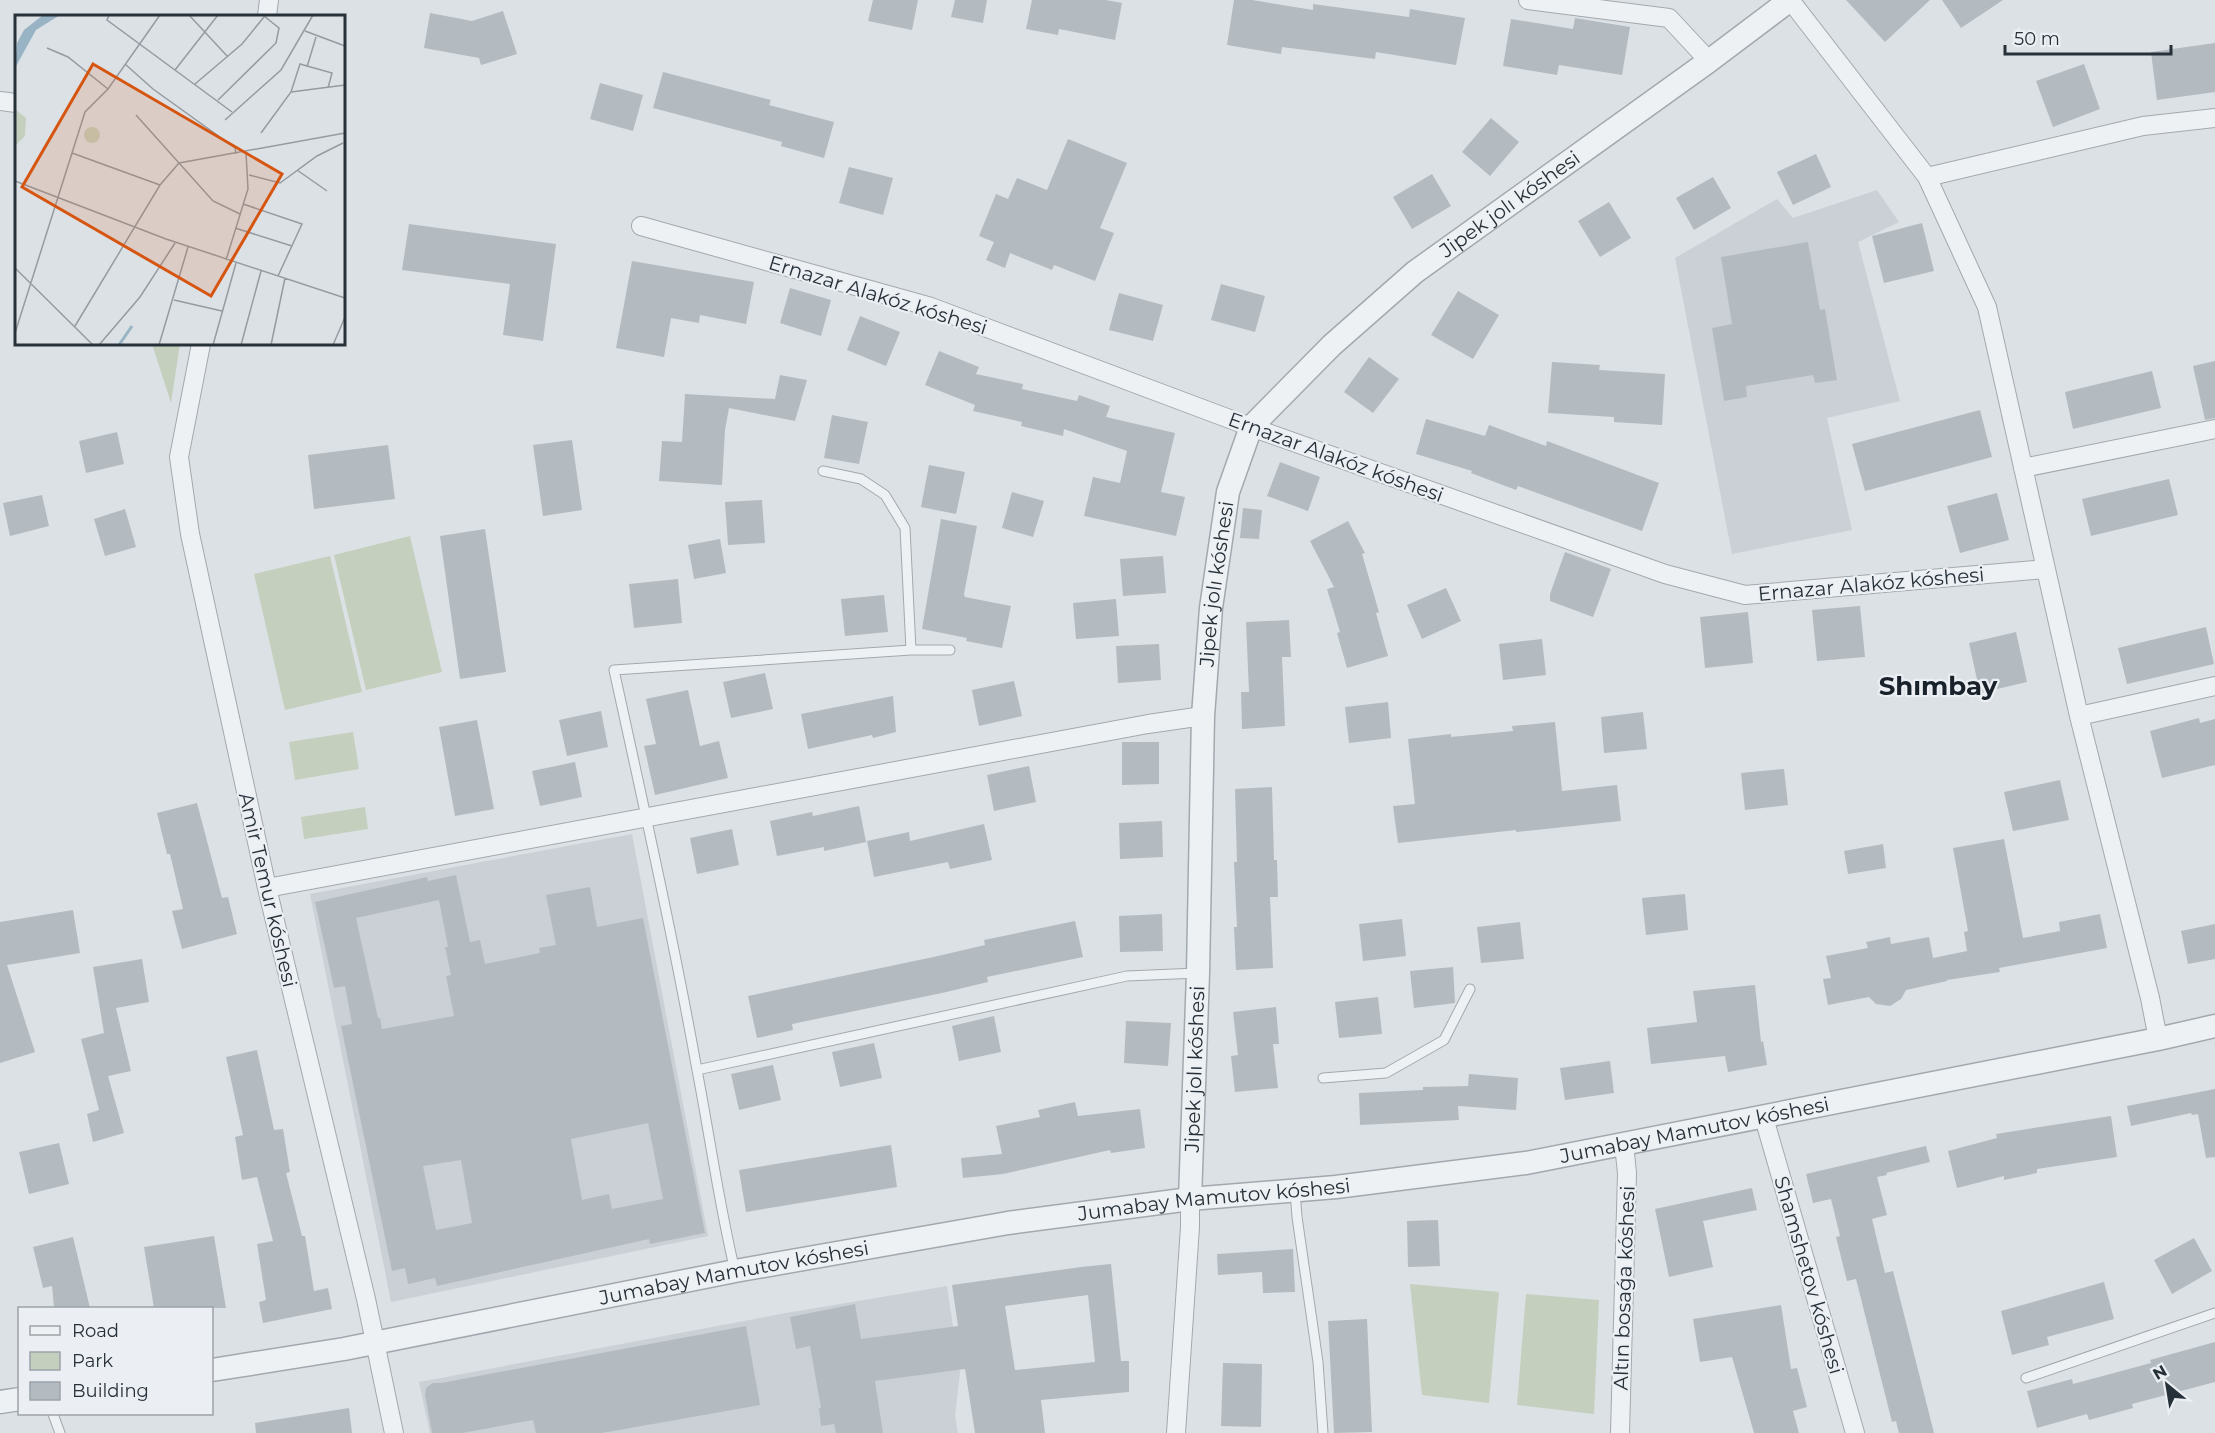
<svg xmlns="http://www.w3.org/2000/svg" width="2215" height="1433" font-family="Montserrat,sans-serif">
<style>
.built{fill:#cad0d6}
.green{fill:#c4cfbd}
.building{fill:#b3bbc1;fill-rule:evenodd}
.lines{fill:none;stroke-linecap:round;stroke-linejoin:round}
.service-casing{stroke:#a2a9ae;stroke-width:11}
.minor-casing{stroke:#a2a9ae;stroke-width:20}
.tertiary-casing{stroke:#a2a9ae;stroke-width:25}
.service{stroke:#eef1f4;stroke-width:9}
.minor{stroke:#eef1f4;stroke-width:18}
.tertiary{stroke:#eef1f4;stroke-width:22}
.labels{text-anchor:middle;stroke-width:4.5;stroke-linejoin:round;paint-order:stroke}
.street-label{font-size:20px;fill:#27313a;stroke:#ebeff3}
.district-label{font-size:26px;font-weight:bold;fill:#19222b;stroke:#ebeff3}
.inset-river{fill:none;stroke:#98b4c4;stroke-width:3}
.inset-road{fill:none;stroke:#949ba1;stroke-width:1.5}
.view{fill:#d55511;fill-opacity:0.15;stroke:#d55511;stroke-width:3}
.inset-edge{fill:none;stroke:#27313a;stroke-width:3}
</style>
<rect width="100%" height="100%" fill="#dce1e5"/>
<path class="built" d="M1877,190L1899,222L1858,242L1900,401L1827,418L1852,530L1732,554L1675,258L1777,199L1793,218Z
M632,834L708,1236L391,1302L310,894Z
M947,1286L960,1373L955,1416L958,1433H430L419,1382L786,1313Z"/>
<path class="green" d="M152,344H180L171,403Z
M410,536L442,672L366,690L334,555Z
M330,556L362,692L285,710L254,574Z
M353,732L359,769L295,780L289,742Z
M365,807L368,829L304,839L301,817Z
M1410,1284L1499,1292L1489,1403L1422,1395Z
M1526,1294L1599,1300L1594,1414L1517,1405Z"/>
<path class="building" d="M873,0H918L912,30L868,21Z
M955,0H987L983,23L951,17Z
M1032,0H1106L1122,3L1115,40L1059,29L1058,35L1026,29Z
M1234,0H1252L1313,10V4L1409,17L1410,9L1465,18L1456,65L1376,52L1375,59L1282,47L1281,54L1227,45Z
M1846,0H1930L1885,42Z
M1942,0H2003L1961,28Z
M503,11L517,54L481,65L479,58L424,48L430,13L472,21Z
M1575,18L1630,27L1622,75L1559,65L1557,75L1503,66L1511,19L1573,29Z
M2215,43V92L2157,100L2151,52Z
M2084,64L2100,109L2053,127L2036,81Z
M663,72L771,100L769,105L834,122L824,158L781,146L782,142L653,108Z
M600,83L643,95L633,131L590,119Z
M1491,118L1519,142L1490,176L1462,152Z
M1068,139L1127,163L1100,228L1114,233L1095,281L1054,265L1052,270L1010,253L1005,268L986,260L994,242L979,236L996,194L1008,199L1017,178L1047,190Z
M1816,154L1831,187L1793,205L1777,172Z
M849,167L893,178L883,215L839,203Z
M1432,174L1451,206L1412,229L1393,197Z
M1713,177L1731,208L1694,230L1676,198Z
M1609,202L1631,238L1600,257L1578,221Z
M1922,223L1934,271L1884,283L1872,236Z
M409,224L556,244L543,341L503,335L510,284L402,270Z
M1808,242L1820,310L1825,309L1837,380L1815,383L1813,375L1746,386L1747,397L1724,401L1712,328L1732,324L1721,257Z
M632,261L754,282L746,324L700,315L699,323L671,318L664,357L616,348Z
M1221,284L1265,296L1255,332L1211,320Z
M790,288L831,300L821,336L780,323Z
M1458,291L1499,315L1473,359L1431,335Z
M1119,293L1163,305L1153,341L1109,330Z
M860,316L900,332L886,366L847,350Z
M939,351L979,367L976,374L1023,384L1022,389L1077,401L1079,395L1110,406L1106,417L1175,433L1161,492L1185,497L1176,536L1084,516L1093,477L1120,483L1127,451L1064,429L1063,436L1021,426L1022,422L973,411L975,405L925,385Z
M1369,357L1399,379L1373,413L1344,392Z
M2215,361V418L2205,420L2193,366Z
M1552,362L1600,365L1599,370L1665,374L1662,425L1614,422V417L1548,413Z
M2152,371L2161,408L2073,429L2065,392Z
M780,375L807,380L795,421L729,408L725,430L722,485L659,481L662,441L682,442L685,394L775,399Z
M1980,410L1992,457L1865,491L1852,444Z
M832,415L868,422L859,464L824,458Z
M1426,419L1485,436L1489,425L1546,446L1547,441L1659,483L1642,531L1518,486L1516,490L1471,473L1472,471L1416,454Z
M117,432L124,464L86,473L79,441Z
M572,440L582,510L543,516L533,445Z
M388,445L395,499L314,509L308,455Z
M1280,462L1320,477L1308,511L1267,496Z
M929,465L965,472L956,514L921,507Z
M2169,479L2178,515L2091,536L2082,499Z
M1012,492L1044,501L1033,537L1002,528Z
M1997,493L2009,540L1960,553L1947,506Z
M42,495L49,526L10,536L3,503Z
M762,500L765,543L728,545L725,502Z
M1243,508L1262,510L1259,539L1240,538Z
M125,509L136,547L105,556L94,519Z
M941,519L977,526L964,594L965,597L1011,606L1002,648L966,641L967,638L922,629Z
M1348,521L1365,553L1362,554L1379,612L1376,613L1388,656L1347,668L1337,633L1340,632L1327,589L1334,587L1310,541Z
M485,529L506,672L460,679L440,536Z
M720,539L726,573L694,579L688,545Z
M1565,552L1611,569L1593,617L1550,601V594Z
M1163,556L1166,593L1123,596L1120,559Z
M678,579L682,623L634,628L629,584Z
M1446,588L1461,621L1422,639L1407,605Z
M884,595L888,632L845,636L841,599Z
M1116,599L1119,636L1076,639L1073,603Z
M1860,606L1865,657L1817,661L1812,610Z
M1748,612L1753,663L1705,668L1700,617Z
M1289,620L1291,657H1282L1285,726L1242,729L1241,692H1249L1246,622Z
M2206,627L2214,664L2127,684L2118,648Z
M2016,632L2027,682L1980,693L1969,643Z
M1542,639L1546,675L1503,680L1499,644Z
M1159,644L1161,680L1118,683L1116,646Z
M765,673L773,709L731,718L723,682Z
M1014,681L1022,716L979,726L972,690Z
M688,690L700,746L719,741L728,778L655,795L644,746L656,744L646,699Z
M893,696L896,732L873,738L872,735L808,749L801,714Z
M1388,702L1391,738L1349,743L1345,707Z
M601,711L608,747L567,756L559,720Z
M1643,712L1647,749L1604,753L1601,717Z
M2199,718L2200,723L2215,719V765L2162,778L2150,731Z
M477,720L494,809L455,816L439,727Z
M1555,722L1562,791L1617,785L1621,821L1516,832V830L1398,843L1393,806L1415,804L1408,739L1451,734V737L1513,731L1512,726Z
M1122,742H1159V784L1122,785Z
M575,762L582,797L540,806L532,771Z
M1029,766L1036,802L994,811L987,775Z
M1784,769L1788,805L1745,810L1741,773Z
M2060,780L2069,820L2013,831L2004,792Z
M1272,787L1274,860H1277L1278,897H1270L1273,968L1236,970L1234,927H1237L1234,862H1237L1235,789Z
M197,803L222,898L228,897L237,934L182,949L172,911L183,909L170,854H167L157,813Z
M859,806L866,842L824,851V847L777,856L770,821L812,812L813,816Z
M1162,821L1163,857L1120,859L1119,823Z
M984,824L992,860L950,869L948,862L874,877L867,841L909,832L910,841Z
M732,829L739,865L697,874L690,838Z
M2004,839L2023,938L2060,931L2059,922L2100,914L2107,948L1999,968L2000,972L1947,980V981L1906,990L1901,999L1890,1006L1876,1004L1869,997L1828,1005L1823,979L1831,978L1826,956L1868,948L1866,942L1890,937L1891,944L1929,937L1933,958L1967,951L1964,932L1968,931L1953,848Z
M1883,844L1886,868L1848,874L1844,851Z
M456,875L470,942L480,940L485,964L540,953L539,948L556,945L546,895L590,887L597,927L643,918L705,1233L650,1244L649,1239L437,1286L435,1278L408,1284L405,1268L392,1271L341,1026L352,1024L345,986L334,988L315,902L427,877L428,881ZM439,900L448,947H445L451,975L446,976L454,1016L382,1029L380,1018H378L356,918ZM648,1123L663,1199L612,1209L609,1194L582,1200L571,1139ZM461,1160L472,1223L436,1230L423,1166Z
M1685,894L1688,930L1646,935L1642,898Z
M73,910L80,953L7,965L35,1052L0,1063V922Z
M1162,914L1163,951L1120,952L1119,916Z
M1402,919L1406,956L1363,961L1359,924Z
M1075,921L1083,957L987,977L988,982L942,993L792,1024L793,1030L757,1038L748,996L938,956L985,945L984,940Z
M1520,922L1524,959L1481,963L1477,927Z
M2215,924V959L2188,964L2181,931Z
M142,959L149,1002L116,1008L131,1071L108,1076L124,1133L93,1142L87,1114L99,1110L81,1039L104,1033L93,967Z
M1453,967L1455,1003L1414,1008L1410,971Z
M1755,985L1761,1042L1763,1041L1767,1065L1728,1072L1725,1056L1651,1064L1647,1028L1697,1022L1693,991Z
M1378,997L1382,1034L1339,1038L1335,1002Z
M1276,1007L1279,1044H1273L1278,1088L1235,1092L1231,1056L1238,1055L1233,1012Z
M994,1016L1001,1052L959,1061L952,1026Z
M1126,1021L1171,1023L1168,1066L1124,1063Z
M874,1043L882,1078L840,1087L832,1052Z
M257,1050L274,1130L283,1129L290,1172L286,1173L302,1236H305L314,1291L328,1288L332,1309L263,1323L259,1302L266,1300L257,1244L273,1241L257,1177L242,1180L235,1137L243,1135L226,1057Z
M1610,1061L1614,1093L1565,1100L1560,1068Z
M773,1065L781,1100L739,1110L731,1074Z
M1469,1074L1518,1078L1516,1110L1458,1106L1459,1120L1360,1125L1359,1093L1423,1090V1087L1468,1086Z
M2215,1089V1157L2206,1158L2198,1114L2192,1115L2191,1113L2131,1126L2127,1106Z
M1075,1102L1078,1116L1140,1109L1145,1148L1111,1153L1110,1150L1003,1174L963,1178L961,1158L1002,1154L996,1126L1040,1117L1038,1110Z
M2111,1116L2117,1157L2037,1169V1173L2004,1180V1176L1957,1188L1948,1151L1997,1138L1996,1134Z
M59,1143L69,1184L29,1194L19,1152Z
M891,1145L897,1187L746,1212L739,1170Z
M1926,1146L1930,1162L1886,1173L1887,1175L1877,1177L1887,1215L1872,1219L1885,1273L1893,1271L1934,1433H1899L1896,1421L1892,1422L1856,1279L1847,1281L1836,1237L1840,1236L1831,1199L1813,1203L1806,1174Z
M1752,1188L1757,1210L1703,1221L1713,1267L1669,1277L1655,1209Z
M1438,1220L1440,1266L1408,1267L1407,1221Z
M214,1236L226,1308H154L144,1247Z
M73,1237L90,1308H54L52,1286L43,1288L33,1247Z
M2194,1238L2212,1271L2172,1294L2154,1260Z
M1293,1249L1295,1292L1263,1293L1262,1272L1218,1275L1217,1254Z
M1111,1264L1121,1361H1129V1392L1041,1400L1045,1433H975L965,1369L875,1381L883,1433H836L834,1424L821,1426L819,1408H821L810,1346L796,1349L790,1317L855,1304L861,1339L958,1326L952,1285L1081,1267ZM1088,1295L1095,1362L1015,1370L1005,1306Z
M2104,1282L2114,1319L2047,1337L2049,1345L2012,1355L2001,1311Z
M1781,1305L1791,1369L1797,1368L1807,1407L1793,1411L1799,1433H1754L1732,1357L1700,1362L1693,1319Z
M1367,1319L1372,1432L1334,1433L1328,1321Z
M746,1326L760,1405L602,1433H536L533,1420L462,1433H432L425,1395L426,1388L433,1383H441Z
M2215,1342V1382L2132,1404L2133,1408L2089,1420L2087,1414L2037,1428L2027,1391L2072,1379L2073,1384L2151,1363L2150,1360Z
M1223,1363L1262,1364L1261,1427L1221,1426Z
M349,1408L352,1433H256L255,1423Z"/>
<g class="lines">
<defs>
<path id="service" d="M823,471L861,479L885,495L905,528L911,650
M697,1070L1127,976L1198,973
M1323,1078L1386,1073L1444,1040L1470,989
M1295,1191L1297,1217L1318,1362L1323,1433
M735,1271C719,1205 710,1137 697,1070C673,936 643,803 614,670L911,650H950
M2026,1378L2215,1313
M53,1414L60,1433"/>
<path id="minor" d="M1528,0L1669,18L1709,61
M1790,0L1927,177L1987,307L2079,716L2150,998L2158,1039
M267,16L269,0
M0,101L16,103
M1927,177L2143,126L2215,118
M641,226L931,307L1251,427L1665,574L1745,595L2045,569
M201,344L179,457L190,534L267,888L366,1299L394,1433
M2023,468L2215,429
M2079,716L2215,686
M267,888L1148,724L1203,716
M1764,1118L1855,1433
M1176,1433L1190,1227V1199
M1620,1433L1627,1173L1624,1144"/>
<g id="tertiary">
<path id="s1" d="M1190,1199L1198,973L1203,716L1211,608L1228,492L1251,427L1332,345L1415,272L1709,61L1790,0"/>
<path id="s2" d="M212,1370L344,1349L735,1271L1008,1223L1190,1199L1336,1187L1526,1163L2158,1039L2215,1026"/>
<path d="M0,1402L20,1399"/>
</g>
</defs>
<use href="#service" class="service-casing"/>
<use href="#minor" class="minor-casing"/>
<use href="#tertiary" class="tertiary-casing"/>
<use href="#service" class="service"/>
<use href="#minor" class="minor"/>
<use href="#tertiary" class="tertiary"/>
</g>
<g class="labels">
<g class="street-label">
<text dy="7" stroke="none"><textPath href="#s1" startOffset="1120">Jipek jolı kóshesi</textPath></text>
<text transform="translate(878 295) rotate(17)" y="7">Ernazar Alakóz kóshesi</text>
<text transform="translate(1336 457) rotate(20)" y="7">Ernazar Alakóz kóshesi</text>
<text dy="7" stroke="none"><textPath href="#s1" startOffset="616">Jipek jolı kóshesi</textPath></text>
<text transform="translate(1871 584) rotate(-5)" y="7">Ernazar Alakóz kóshesi</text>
<text transform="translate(268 890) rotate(77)" y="7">Amir Temur kóshesi</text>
<text dy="7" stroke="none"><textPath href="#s1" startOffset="130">Jipek jolı kóshesi</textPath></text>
<text dy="7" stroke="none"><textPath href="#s2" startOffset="1503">Jumabay Mamutov kóshesi</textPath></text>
<text dy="7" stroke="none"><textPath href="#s2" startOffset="1017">Jumabay Mamutov kóshesi</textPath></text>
<text dy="7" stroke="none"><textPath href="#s2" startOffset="531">Jumabay Mamutov kóshesi</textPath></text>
<text transform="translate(1809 1275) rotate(74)" y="7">Shamshetov kóshesi</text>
<text transform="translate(1624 1288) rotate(-88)" y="7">Altın bosaǵa kóshesi</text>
</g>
<g class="district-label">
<text x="1938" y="695">Shımbay</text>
</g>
</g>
<g transform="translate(15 15)">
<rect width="330" height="330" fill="#dce1e5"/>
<path d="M0,94L11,103L10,121L0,131ZM69 120a8 8 0 1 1 16 0a8 8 0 1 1-16 0Z" fill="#c4cfbd"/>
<path d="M28,0H45L21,15L0,53L2,28L9,15Z" fill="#98b4c4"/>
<path class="inset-river" d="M104,330L117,311"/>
<path class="inset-road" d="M94,0L92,5L217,97M174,0L213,42M290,16L330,31M32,33L53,42L93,74M110,49L138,74L220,133L221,139M292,52L301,22M160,55L203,0M180,69L227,29L249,2M276,77L330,70M203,85L261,28L264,13L249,1M121,100L198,186L225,199M210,105L266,55L298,0M246,118L276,77L285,49L317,58L313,73M57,138L145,170M282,155L312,176M234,160L265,168L302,141L328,128M0,166L151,224L330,283M228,189L287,209L263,261M220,213L277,231M211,245L233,174L231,138M0,253L78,330M159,285L207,296M60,311L145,170L164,148L330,118M0,318L70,97L93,74L145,0M84,330L125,282L160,228M144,330L173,232M198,330L221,248M226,330L246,256M256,330L270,263M318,330L330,302"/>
<path class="view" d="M78,49L267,159L196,281L7,172Z"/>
<rect width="330" height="330" class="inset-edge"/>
</g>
<rect x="18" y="1307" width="195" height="108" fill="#ebeff3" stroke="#9da3a9" stroke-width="1.5"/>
<rect x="30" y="1326" width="30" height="9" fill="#eef1f4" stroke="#9da3a9" stroke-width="1.5"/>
<text x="72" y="1337" font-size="18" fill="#27313a">Road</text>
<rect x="30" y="1352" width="30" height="18" fill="#c4cfbd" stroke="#9da3a9" stroke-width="1.5"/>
<text x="72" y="1367" font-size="18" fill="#27313a">Park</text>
<rect x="30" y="1382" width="30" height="18" fill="#b3bbc1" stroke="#9da3a9" stroke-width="1.5"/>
<text x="72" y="1397" font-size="18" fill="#27313a">Building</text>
<g transform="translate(2167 1385) rotate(330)" stroke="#ebeff3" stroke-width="4.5" paint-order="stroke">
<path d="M0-4.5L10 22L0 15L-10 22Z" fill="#27313a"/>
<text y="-9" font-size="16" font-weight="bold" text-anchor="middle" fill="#27313a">N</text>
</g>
<path d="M2005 45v9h166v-9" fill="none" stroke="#27313a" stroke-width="3"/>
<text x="2014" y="45" font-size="18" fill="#27313a" stroke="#ebeff3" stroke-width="4.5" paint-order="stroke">50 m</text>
</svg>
